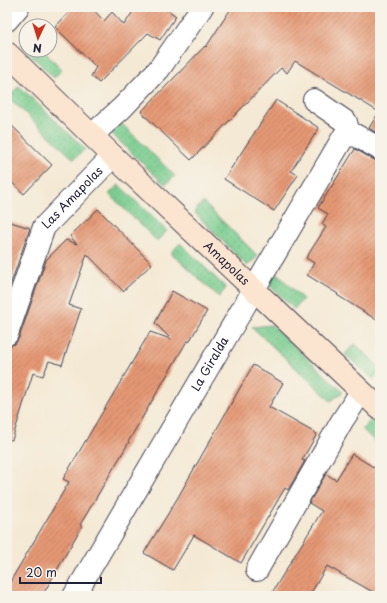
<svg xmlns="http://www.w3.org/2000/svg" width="387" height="603" font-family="'Playpen Sans',sans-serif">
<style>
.grass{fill:url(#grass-dots);stroke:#4d7765}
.building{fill:url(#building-hatch)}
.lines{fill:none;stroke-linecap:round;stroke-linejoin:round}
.street-casing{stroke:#424052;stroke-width:24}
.secondary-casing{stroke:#424052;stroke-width:24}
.street{stroke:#fff;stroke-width:22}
.secondary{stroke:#fce5d0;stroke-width:22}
.labels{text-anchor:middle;stroke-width:4;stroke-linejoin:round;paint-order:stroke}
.street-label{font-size:12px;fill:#22223b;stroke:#f7f3e8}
</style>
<defs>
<pattern id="grass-dots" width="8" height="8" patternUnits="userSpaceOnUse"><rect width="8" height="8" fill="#78cc8f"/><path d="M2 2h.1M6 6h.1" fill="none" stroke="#68af7c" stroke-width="1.8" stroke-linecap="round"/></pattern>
<pattern id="building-hatch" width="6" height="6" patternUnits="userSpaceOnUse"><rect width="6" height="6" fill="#e59875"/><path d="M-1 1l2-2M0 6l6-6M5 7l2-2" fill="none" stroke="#b97c61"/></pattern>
</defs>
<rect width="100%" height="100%" fill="#f7f3e8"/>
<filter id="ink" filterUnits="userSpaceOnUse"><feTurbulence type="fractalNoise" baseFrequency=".025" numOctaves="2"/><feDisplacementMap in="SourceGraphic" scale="8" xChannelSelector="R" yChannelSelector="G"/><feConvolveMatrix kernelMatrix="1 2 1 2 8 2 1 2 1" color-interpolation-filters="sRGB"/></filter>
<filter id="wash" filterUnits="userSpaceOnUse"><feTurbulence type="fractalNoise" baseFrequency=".012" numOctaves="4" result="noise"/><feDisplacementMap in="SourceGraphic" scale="16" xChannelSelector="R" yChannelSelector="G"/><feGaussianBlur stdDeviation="0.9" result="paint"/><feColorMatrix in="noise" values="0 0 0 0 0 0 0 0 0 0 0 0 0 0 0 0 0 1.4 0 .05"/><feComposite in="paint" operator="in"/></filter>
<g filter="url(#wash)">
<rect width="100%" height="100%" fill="#f4e9d4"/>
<path class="grass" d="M26,38V50H43L62,69L54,78L20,44Z
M19,86L85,149L74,159L8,97Z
M120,122L175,176L165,185L111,133Z
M119,185L167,231L157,241L109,194Z
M203,202L258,256L247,266L194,212Z
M180,243L226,288L219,297L171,253Z
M277,273L303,299L294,309L267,283Z
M272,325L343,392L331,401L252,327Z
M355,344L380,368V372L373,379L345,354Z
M371,420L380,429V447L362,429Z"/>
<g id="blocks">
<path class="building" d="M74,7H91L104,21L112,12L124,25L136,7H164L176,16L160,40L148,33L99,83L91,76L96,67L55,27Z
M232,7H380V135L369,128L379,112L295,61L287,73L281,68L191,160L141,112L205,46L206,47Z
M276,100L319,128L291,171L298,175L274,211L224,179Z
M7,121L52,165L24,194L7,178Z
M355,149L374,160L380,161V322L337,295L338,294L307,275L314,263L306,258L326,227L322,224L328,214L318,208Z
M98,209L152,264L123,291L87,254L69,305L81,309L62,365L49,361L43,376L33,373L12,440L7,439V346L15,344L19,338L46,260L66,240L77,244L70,236Z
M7,221L30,228L10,286L7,285Z
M172,291L207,311L189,342L187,341L128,442H129L80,525L82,526L42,596H7V587L69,482L63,479L150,332L171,339L155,323Z
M253,365L283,383L269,407L317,434L302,460L305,461L288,490L285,488L241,563L194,535L173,570L144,553L177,499Z
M352,454L380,471V596L327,566L309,596H270L322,511L309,503L326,474L336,480Z"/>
</g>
</g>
<g filter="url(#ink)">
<use href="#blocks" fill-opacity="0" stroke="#424052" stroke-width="1"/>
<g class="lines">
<defs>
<g id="street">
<path d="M7,20L18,7"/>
<path d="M314,100L346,122L349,135"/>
<path d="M92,135L122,108L159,69L202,7"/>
<path id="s1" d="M7,334L44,227L113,156"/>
<path d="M257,570L342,421L361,392"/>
<path id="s2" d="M74,596L344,136L355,135L380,149"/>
</g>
<g id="secondary">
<path id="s3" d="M7,53L113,156L380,409"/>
</g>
</defs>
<use href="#street" class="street-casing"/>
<use href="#secondary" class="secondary-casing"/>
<use href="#street" class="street"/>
<use href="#secondary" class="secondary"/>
</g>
</g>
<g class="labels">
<g class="street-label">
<text dy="4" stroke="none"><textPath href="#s1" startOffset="154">Las Amapolas</textPath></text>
<text dy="4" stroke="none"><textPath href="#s3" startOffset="304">Amapolas</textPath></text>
<text dy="4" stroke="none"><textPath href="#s2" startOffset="269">La Giralda</textPath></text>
</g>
</g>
<rect width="387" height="603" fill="none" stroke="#f7f3e8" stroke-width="24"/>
<g transform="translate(38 38) rotate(184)"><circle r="19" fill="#f7f3e8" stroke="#a29fa3"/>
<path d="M0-3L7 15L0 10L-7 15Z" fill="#c8321e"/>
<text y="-6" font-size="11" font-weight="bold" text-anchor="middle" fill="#22223b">N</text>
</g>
<path d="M20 577v6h81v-6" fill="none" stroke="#22223b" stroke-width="2"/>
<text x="26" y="577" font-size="12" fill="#22223b" stroke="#f7f3e8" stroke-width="3" paint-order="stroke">20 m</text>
</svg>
